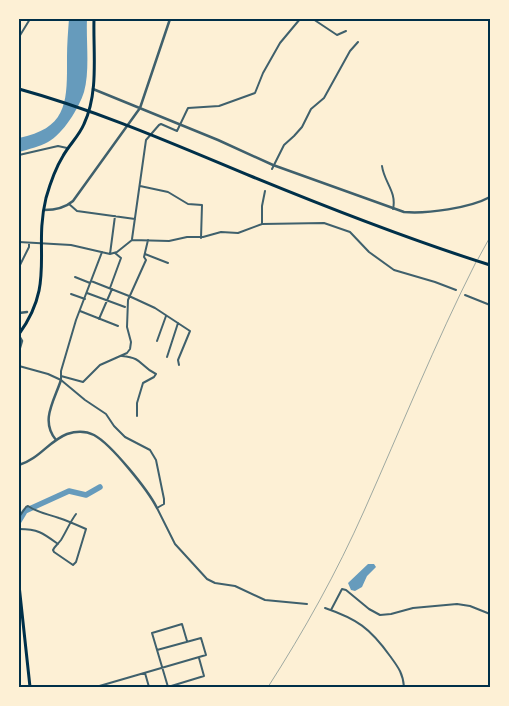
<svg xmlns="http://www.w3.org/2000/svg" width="509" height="706" font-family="'Titillium Web',sans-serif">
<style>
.water{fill:#669bbc}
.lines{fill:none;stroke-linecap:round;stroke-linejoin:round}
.river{stroke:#669bbc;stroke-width:5.5}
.service{stroke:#3f606c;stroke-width:0.5}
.minor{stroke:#3f606c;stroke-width:2}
.tertiary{stroke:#3f606c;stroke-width:2.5}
.primary{stroke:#003049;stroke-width:3}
.motorway{stroke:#003049;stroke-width:3}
.neatline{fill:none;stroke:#003049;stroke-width:2}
</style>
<rect width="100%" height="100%" fill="#fdf0d5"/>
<path class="water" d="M69,19H87C86,41 90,71 84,92C79,108 63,134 48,142C39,147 29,149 19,152V138C69,128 67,100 67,57C67,44 68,32 69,19Z
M368,564H374L376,567L367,576L362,587L355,591L351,590L348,583Z"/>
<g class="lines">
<path class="river" d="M19,521L25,511L69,491L86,495L100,487"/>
<path class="service" d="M478,259L490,237
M268,687C304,631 337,572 364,511C401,428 435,343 476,262"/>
<path class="minor" d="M313,19L337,35L346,31
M19,37L30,19
M19,155L58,146L67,148
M382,166C384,182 397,192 393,209
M272,169L284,145L294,136L302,127L311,109L324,98L350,51L358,42
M140,186L168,192L188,204L202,205L201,238
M69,204L77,211L135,219
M262,224V206L265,191
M132,239L146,140L159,125L161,124L177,131L188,108L219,106L255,93L263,73L280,43L300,19
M19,242L71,245L110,254L117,252L132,240L169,241L187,237H203L221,232L238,233L262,224L324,223L350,232L369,252L394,270L435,282L456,290
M110,254L115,216
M145,254L168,263
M19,267L29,247V243
M75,277L90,283
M91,281L129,296L155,308L190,331L178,360L179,365
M110,288L121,258L115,253
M87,293L125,307
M71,294L85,299
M465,295L490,305
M80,311L118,326
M99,319L112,289
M157,341L166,316
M122,356C144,358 139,366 156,374L154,377L143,383L137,403V416
M167,357L178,323
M19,366L48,374L61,380L85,400L106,414L114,426L125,437L150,450L156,460L164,499V504L157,508L175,544L207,579L215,583L235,586L265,600L307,604
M61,376L83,382L100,365L127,353L130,349L131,342L127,327L128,300L146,260L144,257L148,240
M61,380V371L76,320L102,252
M19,517L26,507L28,506C38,513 48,514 59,518C68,521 77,525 86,529L76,562L73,565L54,552L53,550C55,546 58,544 61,540C66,532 70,522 76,514
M19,529C38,529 43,533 58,544
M325,608C357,619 370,628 390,656C398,667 403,673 404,687
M331,610L342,589L346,590L369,609L380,615L391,614L413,608L457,604L470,606L490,614
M145,673L149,687
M96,687L206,655L201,638L157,650
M168,687L152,633L182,624L187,641
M168,687L204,676L199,658"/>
<path class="tertiary" d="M93,89L218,140L273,165L404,212C427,214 470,208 490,197
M44,210C54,210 65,208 73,201L140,108L170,19
M19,313L27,312
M19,336L22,341L19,351
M56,440C40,421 54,401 61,380
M19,465C39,459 49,441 67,434C76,431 86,431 94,435C111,444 148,490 157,508"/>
<path class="primary" d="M19,334C56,283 33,251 46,198C50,184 55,169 63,156C69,145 79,136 84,124C99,92 93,53 94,19
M19,585L30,687"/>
<path class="motorway" d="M19,89C99,111 176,145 253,177C331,209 410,240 490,265"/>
</g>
<rect width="509" height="706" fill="none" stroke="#fdf0d5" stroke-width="40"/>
<rect x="20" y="20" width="469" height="666" class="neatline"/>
</svg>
